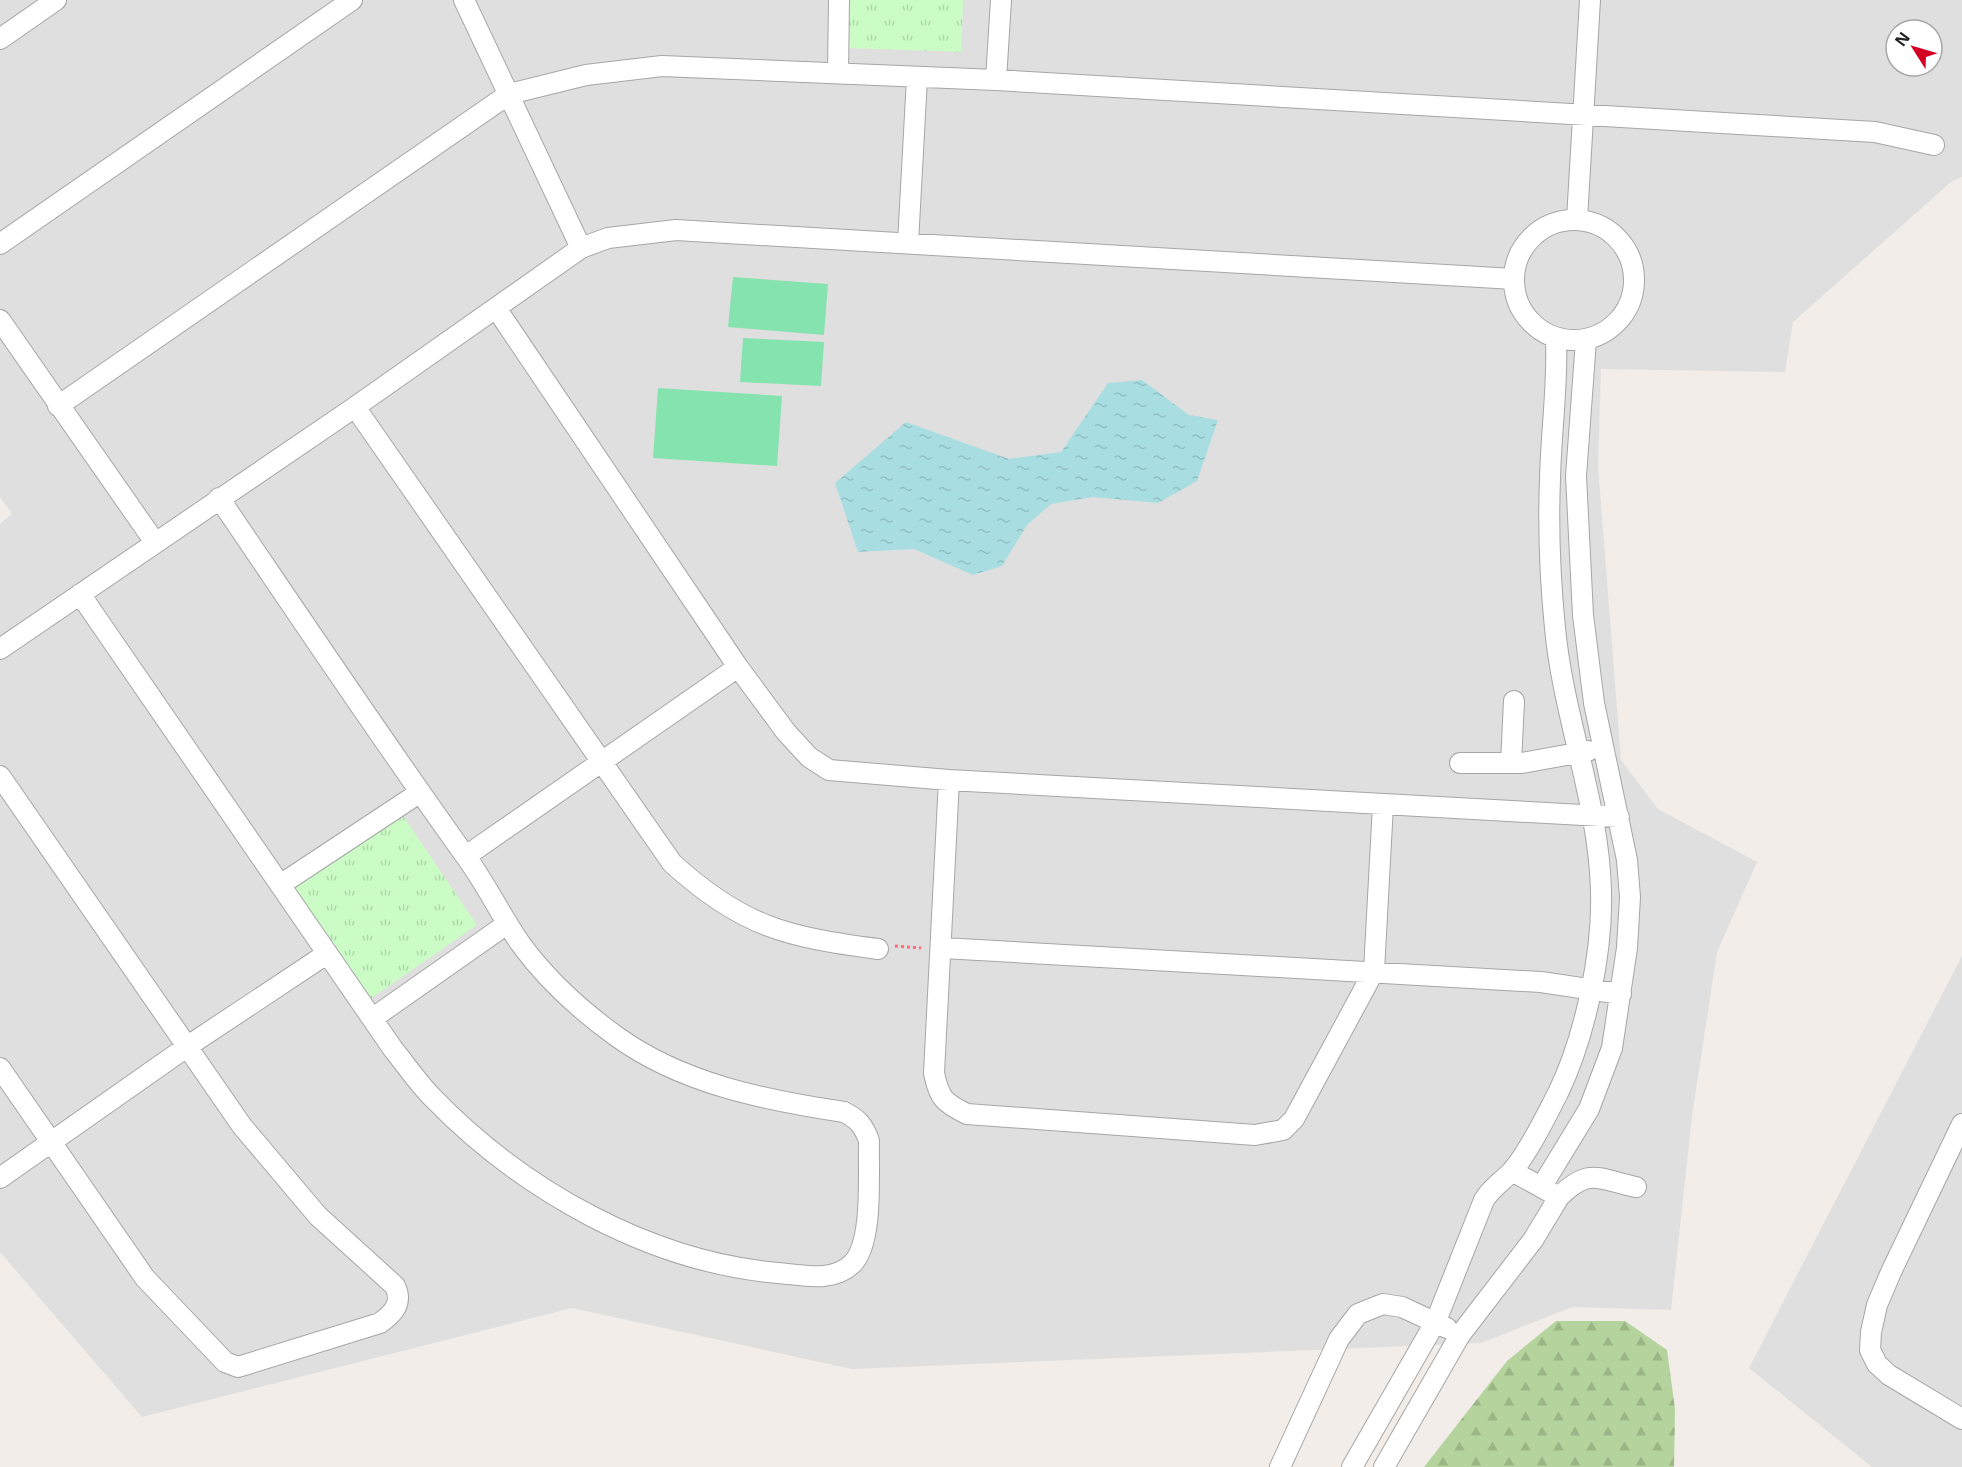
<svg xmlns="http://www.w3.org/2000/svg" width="1962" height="1467" font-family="'Open Sans',sans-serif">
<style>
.residential{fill:#e0dfdf;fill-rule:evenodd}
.forest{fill:url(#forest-firs)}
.park{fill:url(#park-tufts)}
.pitch{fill:#85e3af}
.water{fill:url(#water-ripples)}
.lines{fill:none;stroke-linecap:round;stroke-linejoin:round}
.minor-casing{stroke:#a6a6a6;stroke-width:22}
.path{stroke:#ff6d76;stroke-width:3;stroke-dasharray:3 3;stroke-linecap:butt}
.minor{stroke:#fff;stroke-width:20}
</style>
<defs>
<pattern id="forest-firs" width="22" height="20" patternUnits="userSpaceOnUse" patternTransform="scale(1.5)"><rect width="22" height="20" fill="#b5d39c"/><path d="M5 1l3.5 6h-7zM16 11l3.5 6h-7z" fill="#9bb586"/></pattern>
<pattern id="park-tufts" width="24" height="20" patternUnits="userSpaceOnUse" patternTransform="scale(1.5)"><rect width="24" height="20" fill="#cbfcc6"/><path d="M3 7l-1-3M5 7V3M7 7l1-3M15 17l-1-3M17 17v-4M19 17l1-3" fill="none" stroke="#aed8aa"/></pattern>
<pattern id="water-ripples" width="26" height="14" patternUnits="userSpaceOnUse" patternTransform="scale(1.5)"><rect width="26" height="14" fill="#a8dee1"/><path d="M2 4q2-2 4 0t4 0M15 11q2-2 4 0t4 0" fill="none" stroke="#90bec1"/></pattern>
</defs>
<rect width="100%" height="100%" fill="#f2ede9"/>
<path class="residential" d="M0,0H1962V177L1951,182L1793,322L1785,372L1601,369L1598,466L1621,760L1658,809L1757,862L1717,952L1692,1116L1671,1310L1572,1307L1481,1343L852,1369L572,1308L142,1417L0,1252V524L12,514L0,497ZM1896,30H1932V66H1896Z
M1962,956V1467H1872L1749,1368Z"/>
<path class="forest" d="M1556,1321H1625L1667,1350L1675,1409L1674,1467H1424L1507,1361Z"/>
<path class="park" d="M848,0H963L961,52L846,48Z
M401,813L477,925L363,1004L285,891Z"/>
<path class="pitch" d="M733,277L828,284L824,335L728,327Z
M743,338L824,342L821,386L740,382Z
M658,388L782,396L777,466L653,458Z"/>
<path class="water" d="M1142,380L1189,415L1218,420L1197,481L1158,503L1093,497L1051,504L1027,525L1002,566L973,575L914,549L858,552L835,483L906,422L1009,459L1061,452L1108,383Z"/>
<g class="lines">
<defs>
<path id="minor" d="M464,0L581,248
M0,39L56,0
M838,73L839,0
M996,80L1001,0
M1577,219L1590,0
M1514 280a60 60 0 1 1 120 0a60 60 0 1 1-120 0Z
M908,243L917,78
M0,244L352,0
M496,308L738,667L786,732L809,757L829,770L949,780L1619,817
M0,320L154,541
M58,406L509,94L586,75L662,66L996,80L1875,132L1934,145
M355,407L672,863C742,927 787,937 878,949
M80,594L393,1049C406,1065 418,1083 433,1098C522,1190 650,1262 778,1273C803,1275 832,1283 852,1264C874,1243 868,1171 869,1141C864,1126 858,1119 844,1112C765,1100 682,1084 616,1036C580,1010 546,979 520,943C500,914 485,882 464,854C380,737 300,617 219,498
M0,649L355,407L581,248L608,238L676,230L1514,279
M1460,763H1522L1588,751
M1511,763L1514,701
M0,776L242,1126L318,1216L395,1286C403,1303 394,1313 380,1323L238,1367L225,1362L145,1278L0,1068
M949,780L934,1073C939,1098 944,1103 967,1114L1255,1135L1283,1130L1294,1119L1374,971L1383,805
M466,856L738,667
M280,885L419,793
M943,948L1541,982L1621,994
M373,1018L507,924
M1962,1124L1891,1272L1877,1305L1871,1332L1870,1350L1877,1364L1889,1375L1962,1419
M0,1178L188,1046L325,955
M1542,1186L1589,1109L1612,1048L1627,948L1630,897L1627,860L1594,703L1583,615L1576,476L1586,340
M1559,1197C1589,1167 1598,1179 1636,1187
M1280,1467L1339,1339L1358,1314L1383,1304L1402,1307L1447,1328
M1352,1467L1436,1321L1484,1200C1492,1187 1503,1181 1512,1171C1528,1154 1547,1114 1558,1093C1585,1037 1603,953 1601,891C1599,802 1563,716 1555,628C1550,578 1548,529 1550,479C1551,432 1558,385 1556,339
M1384,1467L1460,1335L1533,1240L1559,1197L1512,1171"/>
</defs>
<use href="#minor" class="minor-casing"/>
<path class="path" d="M895,946L921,948"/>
<use href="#minor" class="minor"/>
</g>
<g transform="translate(1914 48) rotate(307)"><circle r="28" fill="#ffffff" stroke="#a7a7a7" stroke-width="1.5"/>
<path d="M0-4.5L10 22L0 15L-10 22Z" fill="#d40024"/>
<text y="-9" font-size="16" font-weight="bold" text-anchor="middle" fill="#222222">N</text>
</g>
</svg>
